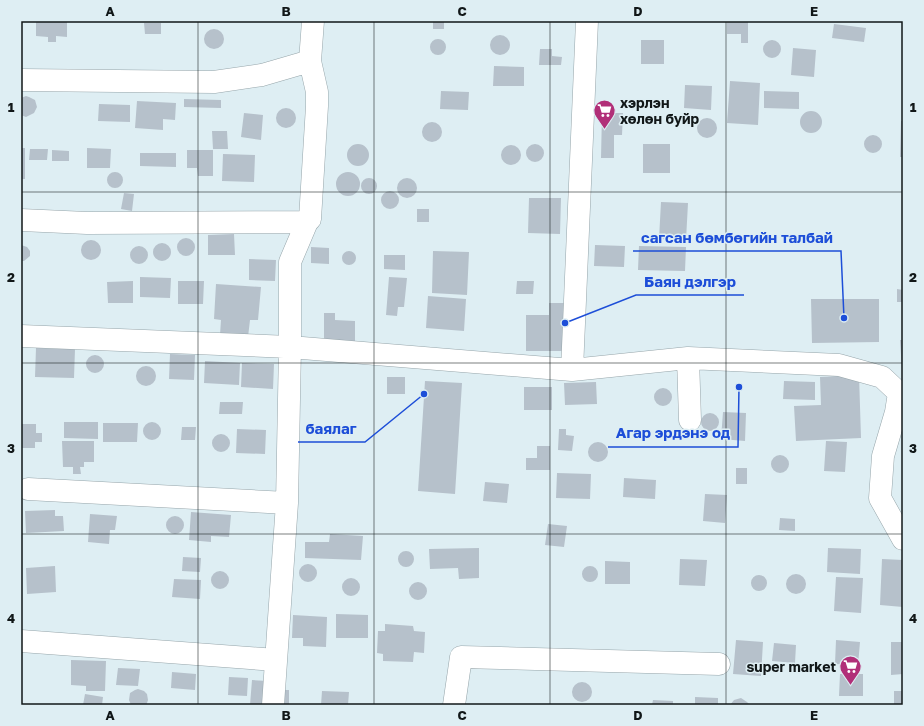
<svg xmlns="http://www.w3.org/2000/svg" width="924" height="726" font-family="'Golos Text',sans-serif">
<style>
.building{fill:#b6c1cb}
.lines{fill:none;stroke-linecap:round;stroke-linejoin:round}
.minor-casing{stroke:#96a5aa;stroke-width:23}
.minor{stroke:#fff;stroke-width:22}
.grid{fill:none;stroke:#111718;stroke-width:1;stroke-opacity:0.55}
.labels{text-anchor:middle;stroke-width:3;stroke-linejoin:round;paint-order:stroke}
.poi-label{font-size:14px;font-weight:bold;fill:#111718;stroke:#deeef3;text-anchor:start}
.leader{fill:none;stroke:#1d4ed8;stroke-width:1.5}
.callout-dot{fill:#1d4ed8;stroke:#deeef3;stroke-width:1.5}
.callout-label{font-size:15px;text-anchor:middle;font-weight:bold;fill:#1d4ed8;stroke:#deeef3;stroke-width:3;stroke-linejoin:round;paint-order:stroke}
.neatline{fill:none;stroke:#111718;stroke-width:1.5}
.grid-label{font-size:13px;text-anchor:middle;font-weight:bold;fill:#111718}
</style>
<rect width="100%" height="100%" fill="#deeef3"/>
<path class="building" d="M36,21H67V37L56,36V42H48V37L36,36Z
M433,21H444V29H433Z
M727,21H748V43H741V34H727Z
M144,23H161V34H145Z
M834,24L866,28L864,42L832,38Z
M204 39a10 10 0 1 1 20 0a10 10 0 1 1-20 0Z
M490 45a10 10 0 1 1 20 0a10 10 0 1 1-20 0Z
M430 47a8 8 0 1 1 16 0a8 8 0 1 1-16 0Z
M641,40H664V64H641Z
M763 49a9 9 0 1 1 18 0a9 9 0 1 1-18 0Z
M793,48L816,50L814,77L791,75Z
M540,49H552V56L562,57L561,65H539Z
M494,66L524,67V86H493Z
M730,81L760,83L758,125L727,123Z
M685,85L712,86L711,110L684,108Z
M441,91L469,92L468,110L440,109Z
M764,91L799,92V109L764,108Z
M26,96L29,97L35,100L37,107L34,113L26,117L21,115V98Z
M184,99L221,100V108L184,107Z
M137,101L176,103L175,120L163,119V130L135,128Z
M99,104L130,105V122L98,121Z
M276 118a10 10 0 1 1 20 0a10 10 0 1 1-20 0Z
M800 122a11 11 0 1 1 22 0a11 11 0 1 1-22 0Z
M244,113L263,115L261,140L241,137Z
M602,113H623L622,135H614V158H601Z
M697 128a10 10 0 1 1 20 0a10 10 0 1 1-20 0Z
M901,121H903V157H900Z
M422 132a10 10 0 1 1 20 0a10 10 0 1 1-20 0Z
M212,131H227L228,149H213Z
M864 144a9 9 0 1 1 18 0a9 9 0 1 1-18 0Z
M347 155a11 11 0 1 1 22 0a11 11 0 1 1-22 0Z
M643,144H670V173H643Z
M526 153a9 9 0 1 1 18 0a9 9 0 1 1-18 0Z
M501 155a10 10 0 1 1 20 0a10 10 0 1 1-20 0Z
M21,148H25V179H21Z
M87,148L111,149L110,168H87Z
M30,149H48L47,160H29Z
M52,150L69,151V161H52Z
M187,150H213V176H198L197,168H187Z
M140,153H176V167L140,166Z
M223,154L255,155L254,182L222,181Z
M107 180a8 8 0 1 1 16 0a8 8 0 1 1-16 0Z
M336 184a12 12 0 1 1 24 0a12 12 0 1 1-24 0Z
M361 186a8 8 0 1 1 16 0a8 8 0 1 1-16 0Z
M397 188a10 10 0 1 1 20 0a10 10 0 1 1-20 0Z
M381 200a9 9 0 1 1 18 0a9 9 0 1 1-18 0Z
M124,193L134,194L132,211L121,209Z
M529,198H561L560,234L528,233Z
M661,202L688,203L686,240L659,239Z
M417,209H429V222H417Z
M234,234L235,255H208V235Z
M177 247a9 9 0 1 1 18 0a9 9 0 1 1-18 0Z
M81 250a10 10 0 1 1 20 0a10 10 0 1 1-20 0Z
M153 252a9 9 0 1 1 18 0a9 9 0 1 1-18 0Z
M21,245L27,247L30,251V256L24,261H21Z
M595,245L625,246L624,267L594,266Z
M639,246L686,247L685,271L638,270Z
M130 255a9 9 0 1 1 18 0a9 9 0 1 1-18 0Z
M311,247L329,248V264L311,263Z
M342 258a7 7 0 1 1 14 0a7 7 0 1 1-14 0Z
M433,251L469,252L467,295L432,293Z
M384,255H405V270L384,269Z
M249,259L276,260L275,281L249,280Z
M140,277L171,278L170,298L140,297Z
M389,277L407,278L404,307H398L397,316L386,315Z
M133,281V303H108L107,282Z
M178,281H204L203,304H178Z
M517,281H534L533,294H516Z
M216,284L261,287L258,320H250L248,337L220,335L221,320L214,319Z
M897,289L903,290V302H897Z
M428,296L466,299L464,331L426,328Z
M811,299H879V342L812,343Z
M549,303H569V351H526V315H549Z
M324,313H335V320L355,321V341L324,340Z
M900,340H903V369L902,370Z
M36,348L75,349L74,378L35,377Z
M170,354L195,355L194,380L169,379Z
M86 364a9 9 0 1 1 18 0a9 9 0 1 1-18 0Z
M205,361L240,363L239,385L204,383Z
M242,363L274,364L273,389L241,387Z
M136 376a10 10 0 1 1 20 0a10 10 0 1 1-20 0Z
M859,375L861,438L796,441L794,406L821,405L820,377Z
M387,377H405V394H387Z
M425,381L462,383L455,494L418,491Z
M784,381L815,382V400L783,399Z
M596,382L597,404L565,405L564,383Z
M524,387H552V410H524Z
M654 397a9 9 0 1 1 18 0a9 9 0 1 1-18 0Z
M220,402H243L242,414H219Z
M723,412L746,413L745,441L721,439Z
M701 422a9 9 0 1 1 18 0a9 9 0 1 1-18 0Z
M64,422H98V439L64,438Z
M143 431a9 9 0 1 1 18 0a9 9 0 1 1-18 0Z
M103,423H138L137,442H103Z
M21,424H36V433H42V442H35V448H21Z
M182,427H196L195,440H181Z
M237,429L266,430L265,454L236,453Z
M559,429H566V435L574,436L572,451L558,450Z
M212 443a9 9 0 1 1 18 0a9 9 0 1 1-18 0Z
M62,441H94V462H84V467H80L81,474H73V467H63Z
M826,441L847,442L845,472L824,471Z
M588 452a10 10 0 1 1 20 0a10 10 0 1 1-20 0Z
M537,446H550V470H526V458H537Z
M771 464a9 9 0 1 1 18 0a9 9 0 1 1-18 0Z
M736,468H747V484H736Z
M557,473L591,474L590,499L556,498Z
M624,478L656,480L655,499L623,497Z
M485,482L509,484L507,503L483,501Z
M705,494L727,495L725,523L703,521Z
M55,510V516H63L64,531L26,533L25,511Z
M191,512L231,515L229,537L211,536V542L189,540Z
M90,514L117,516L115,530H110L109,544L88,542Z
M166 525a9 9 0 1 1 18 0a9 9 0 1 1-18 0Z
M780,518L795,519V531L779,530Z
M548,524L567,526L564,547L545,545Z
M330,534L363,536L361,560L305,558V542H329Z
M479,548V578L459,579L458,568L430,569L429,549Z
M828,548L861,549L860,574L827,572Z
M398 559a8 8 0 1 1 16 0a8 8 0 1 1-16 0Z
M183,557L201,558L200,572L182,571Z
M680,559L707,560L705,586L679,585Z
M882,559L903,560V607L880,605Z
M605,561L630,562V584H605Z
M299 573a9 9 0 1 1 18 0a9 9 0 1 1-18 0Z
M55,566L56,592L27,594L26,568Z
M582 574a8 8 0 1 1 16 0a8 8 0 1 1-16 0Z
M211 580a9 9 0 1 1 18 0a9 9 0 1 1-18 0Z
M786 584a10 10 0 1 1 20 0a10 10 0 1 1-20 0Z
M751 583a8 8 0 1 1 16 0a8 8 0 1 1-16 0Z
M836,577L863,578L861,613L834,611Z
M342 587a9 9 0 1 1 18 0a9 9 0 1 1-18 0Z
M174,579L201,580L200,599L172,597Z
M409 591a9 9 0 1 1 18 0a9 9 0 1 1-18 0Z
M336,614L368,615V638H336Z
M293,615L327,617L326,647L303,646V638H292Z
M385,624L413,626L414,631L425,632L424,653L414,652L413,662L383,661V654L377,653L378,631H385Z
M736,640L763,642L761,676L733,674Z
M836,640L860,642L858,665L835,664Z
M891,642H903V674L891,675Z
M774,643L796,645L795,663L772,661Z
M71,660L106,661L105,691H86V686L71,685Z
M118,668L140,669L138,686L116,685Z
M172,672L196,674L195,690L171,688Z
M840,674H863V696H839Z
M229,677L248,678L247,696L228,695Z
M252,680L268,681L266,705H250Z
M572 692a10 10 0 1 1 20 0a10 10 0 1 1-20 0Z
M138,689L144,691L147,694L148,700L147,703L146,705H131L129,700L130,693L135,690Z
M284,690H289V705H283Z
M322,691L349,692L348,705H321Z
M894,691H903V705H894Z
M85,694L103,697L102,705H83Z
M695,697L718,698V705H695Z
M741,698L747,702L750,705H730L734,700Z
M653,700L673,701V705H652Z"/>
<g class="lines">
<defs>
<path id="minor" d="M21,80L214,82L262,75L310,61
M21,220L87,223L307,222
M21,336L290,347L572,370L688,358L839,365L882,377L899,393H903
M688,358L690,420
M572,370L587,21
M899,393L896,412L883,456L880,498L903,539
M28,489L287,503
M21,641L276,660
M273,705L287,503L290,347V262L307,222L310,219L317,106V92L310,61L313,21
M454,705L461,657L719,664"/>
</defs>
<use href="#minor" class="minor-casing"/>
<use href="#minor" class="minor"/>
</g>
<path class="grid" d="M198,21V705M374,21V705M550,21V705M726,21V705M21,192H903M21,363H903M21,534H903"/>
<defs>
<symbol id="supermarket-pin" viewBox="-11 -11 22 30"><path d="M0 17L-7.5 6A9.5 9.5 0 1 1 7.5 6Z" fill="#b12f78" stroke="#deeef3"/><path d="M-6-5.5h2.5l.6 2H6L4.5 2H-2.5L-4.4-4H-6ZM-1.5 3.2a1.3 1.3 0 1 0 .1 0ZM3 3.2a1.3 1.3 0 1 0 .1 0Z" fill="#fff"/></symbol>
</defs>
<g fill-rule="evenodd">
<use href="#supermarket-pin" x="592" y="98" width="25" height="34"/>
<use href="#supermarket-pin" x="838" y="654" width="25" height="34"/>
</g>
<g class="labels">
<g class="poi-label">
<text x="620" y="108">хэрлэн<tspan x="620" dy="16">хөлөн буйр</tspan></text>
<text x="836" y="672" text-anchor="end">super market</text>
</g>
</g>
<path class="leader" d="M844 318L841 251H633M565 323L636 295H744M424 394L365 442H298M739 387L738 447H608"/>
<g class="callout-dot">
<circle cx="844" cy="318" r="4"/>
<circle cx="565" cy="323" r="4"/>
<circle cx="424" cy="394" r="4"/>
<circle cx="739" cy="387" r="4"/>
</g>
<g class="callout-label">
<text x="737" y="243">сагсан бөмбөгийн талбай</text>
<text x="690" y="287">Баян дэлгэр</text>
<text x="331" y="434">баялаг</text>
<text x="673" y="438">Агар эрдэнэ од</text>
</g>
<rect width="924" height="726" fill="none" stroke="#deeef3" stroke-width="44"/>
<rect x="22" y="22" width="880" height="682" class="neatline"/>
<g class="grid-label">
<text x="110" y="16">A</text>
<text x="286" y="16">B</text>
<text x="462" y="16">C</text>
<text x="638" y="16">D</text>
<text x="814" y="16">E</text>
<text x="11" y="112">1</text>
<text x="913" y="112">1</text>
<text x="11" y="282">2</text>
<text x="913" y="282">2</text>
<text x="11" y="453">3</text>
<text x="913" y="453">3</text>
<text x="11" y="623">4</text>
<text x="913" y="623">4</text>
<text x="110" y="720">A</text>
<text x="286" y="720">B</text>
<text x="462" y="720">C</text>
<text x="638" y="720">D</text>
<text x="814" y="720">E</text>
</g>
</svg>
